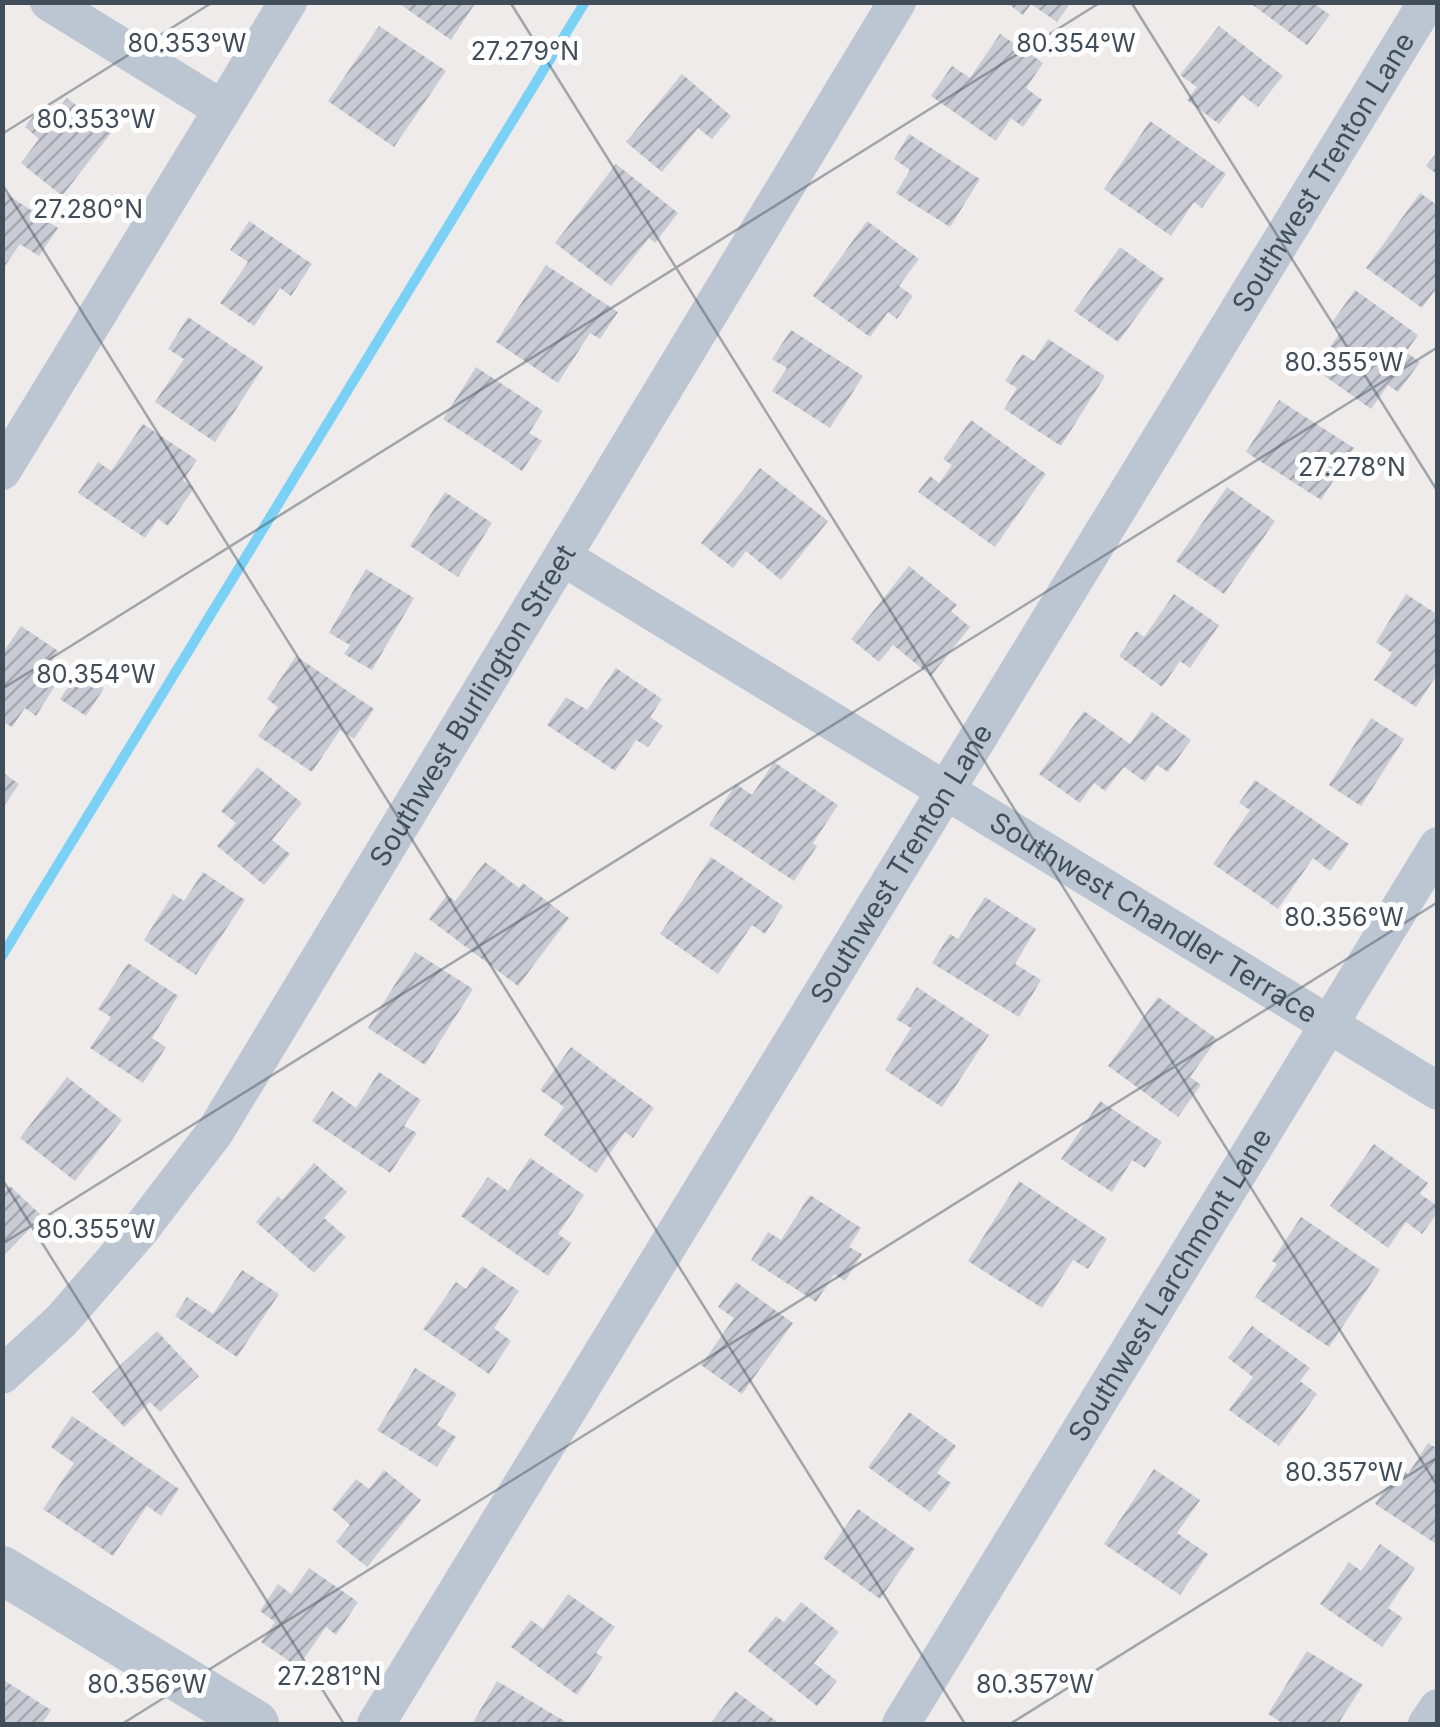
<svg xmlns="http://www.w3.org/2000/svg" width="1440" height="1727" font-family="Inter,sans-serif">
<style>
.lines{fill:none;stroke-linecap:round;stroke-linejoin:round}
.stream{stroke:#7ad1f5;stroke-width:10}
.building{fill:url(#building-hatch)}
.minor{stroke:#bcc6d3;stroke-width:38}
.tertiary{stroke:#bcc6d3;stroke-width:48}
.ticks{fill:none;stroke:#424d5a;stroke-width:2.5;stroke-opacity:0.45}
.labels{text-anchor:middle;stroke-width:10;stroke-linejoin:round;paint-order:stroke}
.street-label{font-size:28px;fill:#424d5a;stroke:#fff}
.ticks-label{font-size:25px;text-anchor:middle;fill:#424d5a;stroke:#fff;stroke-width:10;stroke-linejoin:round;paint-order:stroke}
</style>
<defs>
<pattern id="building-hatch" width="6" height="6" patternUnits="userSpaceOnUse" patternTransform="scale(2.5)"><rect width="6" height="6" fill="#c9ccd4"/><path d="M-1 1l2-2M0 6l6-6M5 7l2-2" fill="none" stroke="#a5a8af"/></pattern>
</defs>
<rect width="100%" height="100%" fill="#eeebea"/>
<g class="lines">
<path class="stream" d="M2,956L585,2"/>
</g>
<path class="building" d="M397,2H476L451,40Z
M1006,2H1071L1057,22L1031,4L1023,15Z
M1250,3H1318L1316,5L1330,15L1307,45Z
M379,26L446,71L394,147L328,101Z
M1219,26L1283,76L1258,107L1242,95L1219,124L1187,100L1197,87L1180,75Z
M1000,34L1043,63L1026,88L1042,100L1023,127L1011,118L996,141L931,96L952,66L970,78Z
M682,74L731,116L712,139L698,128L662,172L626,142Z
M67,98L111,133L62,196L21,163L39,139L25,127L39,109L51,118Z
M1150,121L1226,174L1202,208L1194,202L1171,236L1104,189Z
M909,134L980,179L950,227L896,193L910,170L894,159Z
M1438,151V175L1426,166Z
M616,164L678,213L655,243L649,238L611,286L555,243Z
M2,191L58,228L39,256L20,244L2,270Z
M1420,193L1438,206V286L1422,308L1366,268Z
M249,221L312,264L291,296L280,288L254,326L220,303L248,262L230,250Z
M867,221L919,259L899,286L913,296L897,319L888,312L870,337L813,296Z
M1120,247L1164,279L1118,342L1074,311Z
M546,265L618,312L600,339L590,333L558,383L496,342Z
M1355,290L1418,335L1406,352L1420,362L1398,392L1388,385L1371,409L1315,369L1341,331L1331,324Z
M188,317L263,367L215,442L155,402L184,359L168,349Z
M791,330L863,376L830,428L772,391L787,368L772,359Z
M1048,339L1105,376L1061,446L1004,409L1017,388L1005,381L1022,354L1034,361Z
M476,367L543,411L529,433L542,441L522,471L443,419Z
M1279,400L1354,448L1321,500L1246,452Z
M971,420L1046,474L995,547L918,492L930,476L939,483L952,465L943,459Z
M143,424L197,460L183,480L194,488L168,526L158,519L145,538L78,493L98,462L111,471Z
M760,468L828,521L781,580L746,551L733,568L701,543Z
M1227,487L1275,521L1224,594L1176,561Z
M445,492L492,523L458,577L410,546Z
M909,566L957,605L951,611L970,627L931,676L893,645L879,662L851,639Z
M366,569L414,598L372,670L344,654L350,645L329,633Z
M1174,594L1219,625L1190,668L1180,661L1162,687L1119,656L1136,631L1144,637Z
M1406,594L1438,615V673L1416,707L1374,680L1392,653L1376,642Z
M21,626L58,651L45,671L58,681L36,716L25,708L12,727L2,721V654Z
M296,656L374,709L354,739L340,730L312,772L258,736L278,707L267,699Z
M616,668L662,699L650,717L663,726L648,747L636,740L615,771L547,725L566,697L587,710Z
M78,672L104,688L86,716L60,699Z
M1084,711L1130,744L1152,712L1191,740L1168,772L1157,765L1145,782L1124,767L1105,791L1094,783L1080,803L1039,774Z
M1371,718L1404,739L1361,806L1329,785Z
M774,762L838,805L813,843L817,846L794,881L709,825L736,784L752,795Z
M257,767L302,803L272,840L290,854L264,885L217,846L236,823L221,811Z
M2,772L19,784L2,809Z
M1255,780L1349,844L1330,871L1313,858L1278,909L1213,864L1250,810L1239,803Z
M711,857L783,906L765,934L752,925L718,974L660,934Z
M485,862L519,888L523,883L569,918L518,986L429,919L447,895L455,901Z
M203,872L245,900L196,975L144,940L173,894L184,901Z
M985,897L1036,929L1015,964L1041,980L1019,1017L932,963L950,934L958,939Z
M415,952L473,989L425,1065L368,1028Z
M128,963L178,996L152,1038L166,1047L143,1083L90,1048L111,1017L98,1009Z
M917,987L989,1035L942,1107L885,1070L911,1028L896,1019Z
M1158,997L1217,1039L1190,1077L1201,1085L1178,1117L1108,1066Z
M571,1047L654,1108L633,1138L625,1132L596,1173L544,1135L564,1107L540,1090Z
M379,1072L421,1100L404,1126L417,1133L390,1173L312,1121L332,1091L356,1108Z
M67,1077L122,1120L75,1181L20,1138Z
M1100,1101L1162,1142L1145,1168L1132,1160L1112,1192L1061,1159Z
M1374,1144L1428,1183L1420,1194L1438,1206V1212L1422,1234L1406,1222L1388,1248L1330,1206Z
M530,1158L584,1195L558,1234L571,1243L548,1276L461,1216L488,1177L508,1191Z
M314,1163L347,1192L324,1218L346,1237L314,1273L256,1222L278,1196L282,1200Z
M1019,1181L1107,1239L1088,1269L1073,1260L1042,1308L968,1261Z
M10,1186L42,1216L2,1257V1194Z
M810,1195L861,1228L849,1247L862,1254L845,1281L834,1274L816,1302L751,1260L768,1232L781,1240Z
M1301,1217L1380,1270L1329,1347L1255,1297L1277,1264L1272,1261Z
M482,1266L519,1291L494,1328L511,1341L489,1374L423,1329L456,1282L466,1289Z
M242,1270L279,1294L237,1357L175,1316L187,1297L213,1314Z
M736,1282L793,1323L742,1394L701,1365L734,1318L718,1307Z
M1252,1326L1310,1368L1300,1381L1317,1394L1279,1446L1229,1410L1253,1377L1228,1358Z
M157,1331L199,1376L160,1412L150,1402L124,1427L92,1392Z
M415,1368L457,1394L437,1425L456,1437L437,1467L377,1430Z
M909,1412L956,1446L937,1473L951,1483L930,1512L868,1467Z
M72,1416L179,1489L161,1516L147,1506L113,1556L43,1509L74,1463L51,1447Z
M1428,1443L1438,1449V1545L1375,1504L1399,1468L1408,1474Z
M1154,1469L1200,1500L1177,1533L1208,1554L1180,1595L1104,1544Z
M384,1470L421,1500L367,1567L336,1542L350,1525L332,1509L356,1479L369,1489Z
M858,1509L915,1549L880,1599L823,1558Z
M1380,1544L1415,1568L1388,1608L1403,1618L1382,1647L1320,1604L1349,1562L1361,1571Z
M309,1568L358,1602L336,1635L326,1627L298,1667L261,1642L275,1622L260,1611L278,1584L291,1594Z
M568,1594L615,1627L596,1653L603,1657L577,1695L511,1647L531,1620L543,1629Z
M801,1602L839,1632L814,1663L837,1681L817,1706L748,1651L776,1616L784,1622Z
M1307,1651L1363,1685L1338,1724H1284L1268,1714Z
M2,1679L51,1710L42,1724H2Z
M497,1681L566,1722L565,1724H472Z
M735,1691L780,1724H710Z"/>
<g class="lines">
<g class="minor">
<path d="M49,2L222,109"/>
<path d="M2,471L288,2"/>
<path id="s1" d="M563,557L1438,1091"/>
<path id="s2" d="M2,1375L61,1321L141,1229L215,1132L897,2"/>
<path id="s3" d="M376,1724L1427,2"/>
<path id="s4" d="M901,1724L1438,846"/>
<path d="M1427,1724L1438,1708"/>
</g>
<path class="tertiary" d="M2,1570L255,1724"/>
</g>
<path class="ticks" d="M510,2L1438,1487M1131,2L1438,492M2,134L213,2M2,184L965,1724M2,689L1101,2M2,1179L344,1724M2,1244L1438,347M122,1724L1438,902M1010,1724L1438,1457"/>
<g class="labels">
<g class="street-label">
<text dy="10" stroke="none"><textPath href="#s3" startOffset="1818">Southwest Trenton Lane</textPath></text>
<text dy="10" stroke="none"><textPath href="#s2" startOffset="822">Southwest Burlington Street</textPath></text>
<text dy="10" stroke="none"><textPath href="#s3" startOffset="1008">Southwest Trenton Lane</textPath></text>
<text dy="10" stroke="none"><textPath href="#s1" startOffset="692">Southwest Chandler Terrace</textPath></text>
<text dy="10" stroke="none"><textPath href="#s4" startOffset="515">Southwest Larchmont Lane</textPath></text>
</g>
</g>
<g class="ticks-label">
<text x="187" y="52">80.353°W</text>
<text x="1076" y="52">80.354°W</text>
<text x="525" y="60">27.279°N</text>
<text x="96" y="128">80.353°W</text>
<text x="88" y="218">27.280°N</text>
<text x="1344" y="371">80.355°W</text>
<text x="1352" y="476">27.278°N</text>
<text x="96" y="683">80.354°W</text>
<text x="1344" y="926">80.356°W</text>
<text x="96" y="1238">80.355°W</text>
<text x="1344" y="1481">80.357°W</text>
<text x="329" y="1685">27.281°N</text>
<text x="147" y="1693">80.356°W</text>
<text x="1035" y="1693">80.357°W</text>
</g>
<rect width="1440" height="1727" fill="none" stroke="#424d5a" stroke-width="10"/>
</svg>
